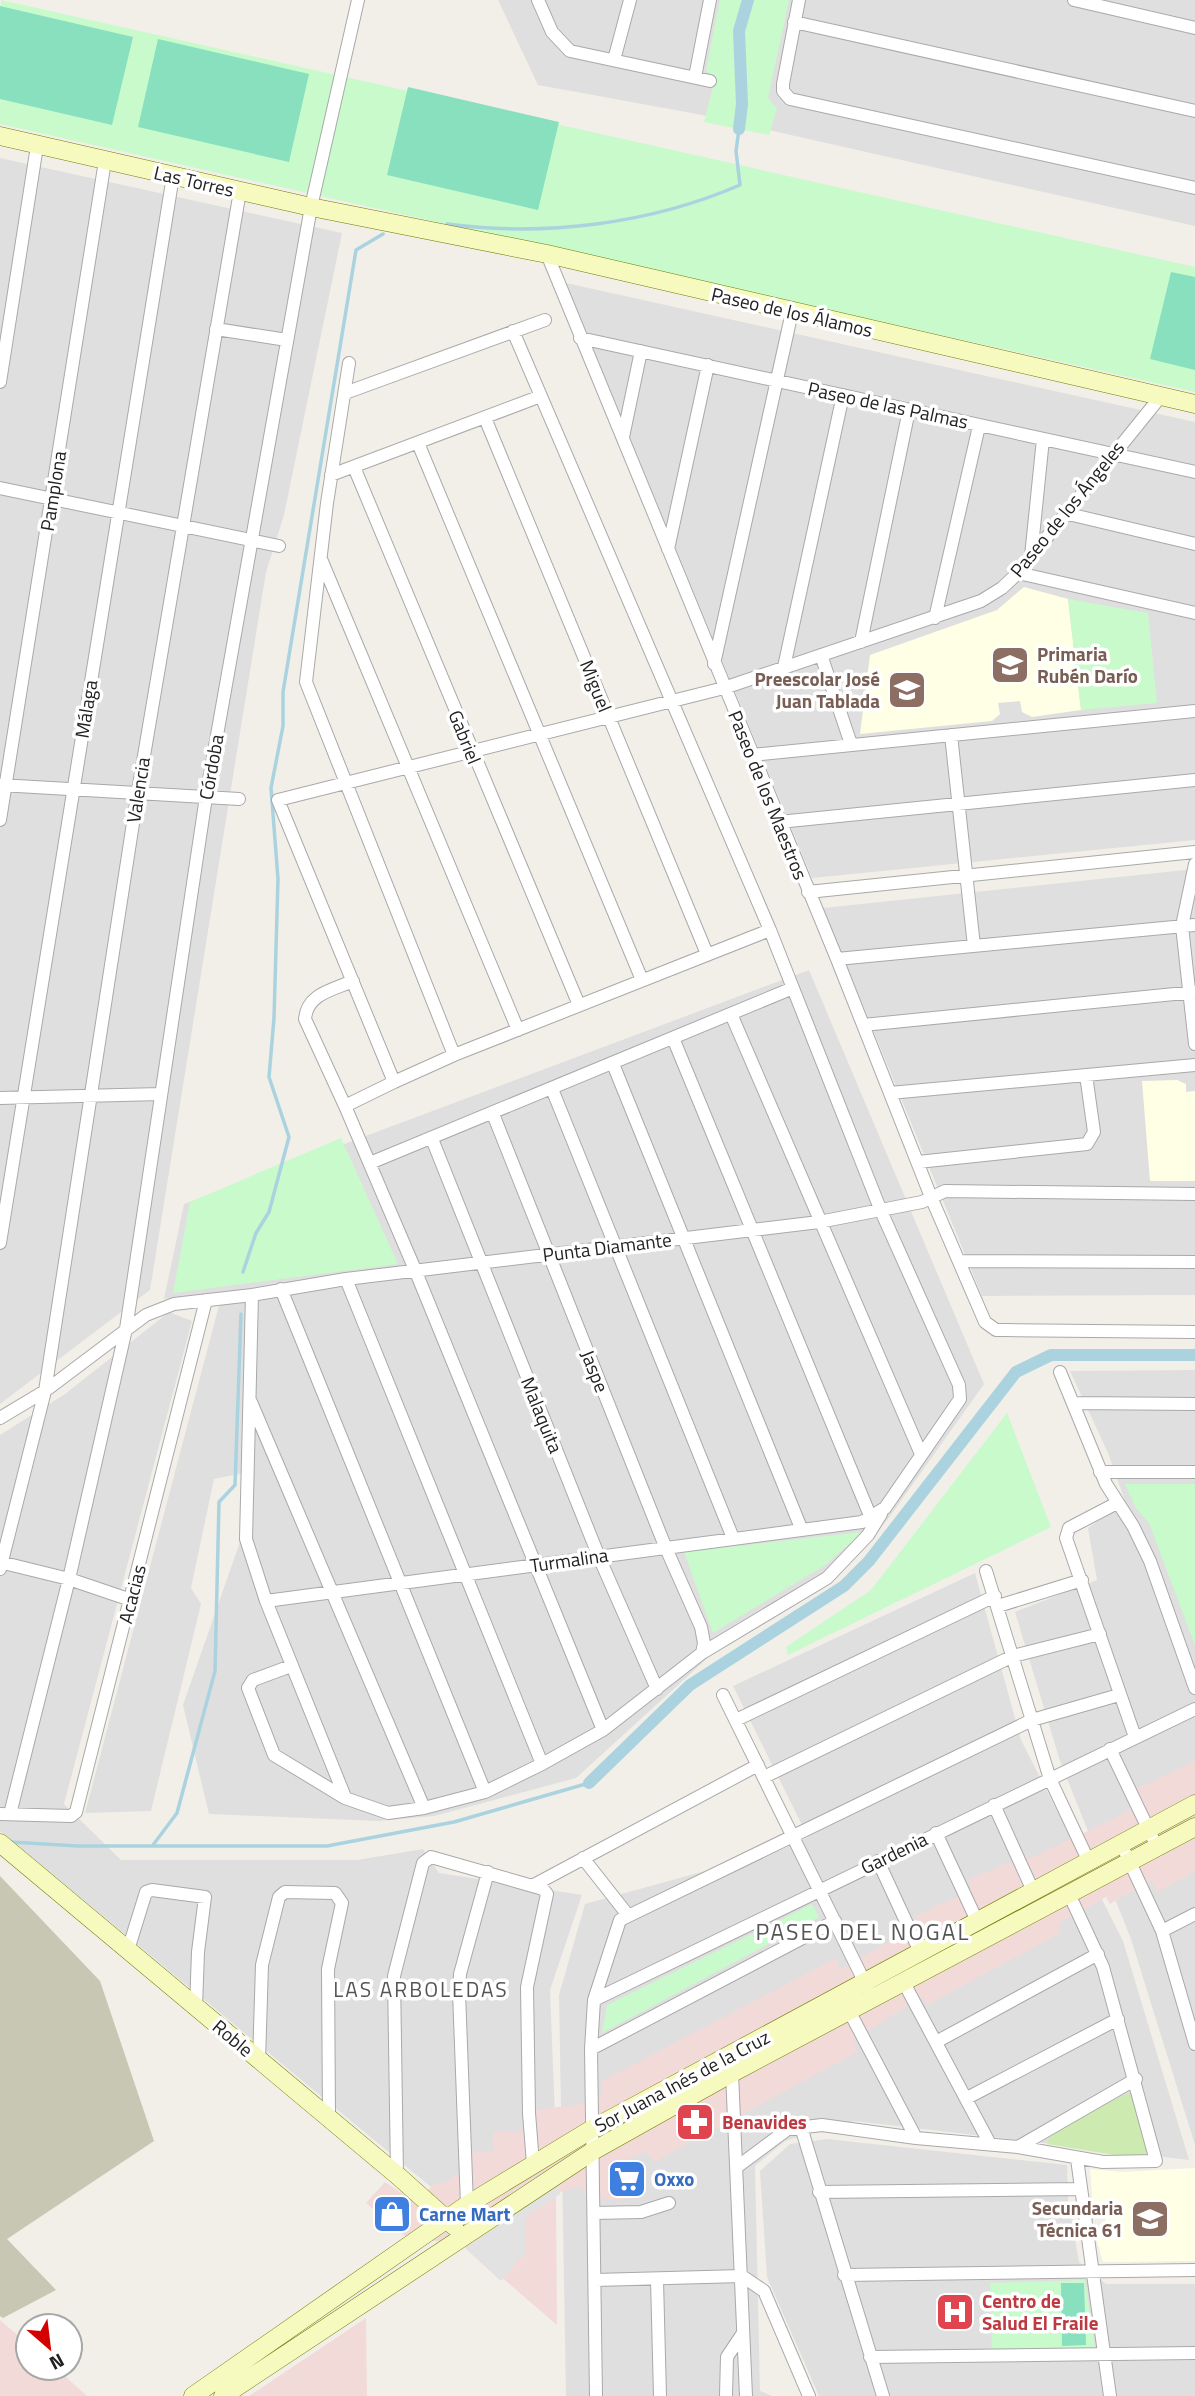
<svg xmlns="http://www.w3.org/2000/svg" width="1195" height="2396" font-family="'Titillium Web',sans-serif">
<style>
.residential{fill:#e0dfdf}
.commercial{fill:#f2dad9}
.education{fill:#ffffe5}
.construction{fill:#c7c7b4}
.grass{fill:#cdebb0}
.park{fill:#c8facc}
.pitch{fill:#88e0be}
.parking{fill:#e2e2e2}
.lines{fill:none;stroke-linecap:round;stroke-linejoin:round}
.stream{stroke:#aad3df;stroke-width:3.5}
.canal{stroke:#aad3df;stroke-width:12}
.street-casing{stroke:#a9a9a9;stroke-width:14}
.secondary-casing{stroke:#707d05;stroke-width:19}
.street{stroke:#fff;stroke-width:12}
.secondary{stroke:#f7fabf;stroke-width:18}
.labels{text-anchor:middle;stroke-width:7;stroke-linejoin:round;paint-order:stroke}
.street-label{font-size:19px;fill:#222;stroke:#fff}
.education-label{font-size:19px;font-weight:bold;fill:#785e54;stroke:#fff;text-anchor:end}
.health-label{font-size:19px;font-weight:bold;fill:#be3a42;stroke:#fff;text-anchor:start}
.shop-label{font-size:19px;font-weight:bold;fill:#366cbe;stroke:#fff;text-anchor:start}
.neighbourhood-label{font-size:21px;letter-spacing:2px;fill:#555;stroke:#fff}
.quarter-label{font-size:23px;letter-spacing:2px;fill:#555;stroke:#fff}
</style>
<rect width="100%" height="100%" fill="#f2efe9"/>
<path class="residential" d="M498,0H1195V226L697,114L538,85Z
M0,158L342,233L284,515L266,572L150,1290L0,1404Z
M566,283L1195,422V840L812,878Z
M1195,869V1295L982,1296L823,908Z
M809,970L984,1384L888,1519L847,1566L711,1655L576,1778L434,1816L378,1821L209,1814L183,1705L249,1516L254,1471L214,1479L191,1588L201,1604L151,1811L85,1813L222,1294L164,1299L184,1204Z
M169,1312L192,1321L64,1804L121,1860H357L423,1849L439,1873L582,1895L550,1990L555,2116L437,2192L0,1831V1435L65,1394Z
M1195,1370V2145L1131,1939L1060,1761L1015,1612L1097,1580L1088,1528L1125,1501L1108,1453L1070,1371Z
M975,1573L1021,1740L1123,1941L1189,2160L854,2121L785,2141L755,2166L760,2391L772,2396H566L559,1995L585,1904L781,1850L808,1837L733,1686Z
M827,2139L1067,2165L1068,2200L1079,2262L1106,2284H1195V2396H819L767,2277L760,2171L790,2144Z"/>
<path class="commercial" d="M1195,1761V1871L1158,1892L1151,1880L1110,1904L1106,1897L1058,1924L1060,1933L927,2005L922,1997L854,2039L857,2052L654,2162L646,2152L625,2160L642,2190L625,2199L587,2200L582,2186L556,2193L557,2325L464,2245L406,2237L366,2203L385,2182L416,2203L433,2185L444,2183L472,2165V2152L494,2151L493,2132H515L535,2125L536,2110L581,2104L602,2094V2081L836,1958L841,1969L917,1926L914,1917L971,1890L969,1879L1027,1855L1029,1859L1119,1816L1142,1802L1136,1789Z
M366,2318L367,2396H249Z
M0,2320L28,2344V2368H56L87,2396H0Z"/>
<path class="education" d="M1024,587L1068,599L1081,710L1032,717L1022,712L1020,701L998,703L1000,714L992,721L860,734L870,655L997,610Z
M1177,1080L1186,1084V1092L1195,1091V1181H1150L1142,1081Z
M1195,2168V2261L1103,2262L1094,2231L1105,2230L1106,2208L1093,2207L1090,2169L1122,2172Z"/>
<path class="construction" d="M0,1876L100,1981L154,2141L7,2239L56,2290L3,2318L0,2316Z"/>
<path class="grass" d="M1128,2093L1134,2097L1149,2151L1143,2156L1126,2157L1047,2144L1051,2133Z"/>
<path class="park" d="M1,0L1195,267V392L0,124Z
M720,0H789L768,98L777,108L769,135L704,122L715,79L706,70Z
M1068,599L1148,613L1157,703L1081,710Z
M341,1138L398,1264L173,1293L190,1202Z
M1007,1413L1051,1527L788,1655L786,1647L871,1590Z
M1125,1484H1195V1645L1149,1523L1136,1508Z
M863,1532L825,1565L713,1633L684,1552Z
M812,1904L819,1917L602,2033L607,2005Z
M1085,2280L1095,2348L992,2350L990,2283Z"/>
<path class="pitch" d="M0,6L133,37L112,125L0,99Z
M158,39L309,74L289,162L138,127Z
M408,87L559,122L538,210L387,175Z
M1171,272L1195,277V370L1150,359Z
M1061,2283H1084L1086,2345L1062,2346Z"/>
<path class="parking" d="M560,2184V2194L525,2218L526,2257L520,2258L501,2281L465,2248Z"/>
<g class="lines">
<path class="stream" d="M447,224C544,237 650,224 740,185L736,151L739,129
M243,1272L256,1233L269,1212L289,1137L269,1077L274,1018L278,879L271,788L283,726V692L356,250L383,234
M11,1842L78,1846H327L454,1822L589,1783
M153,1845L177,1813L215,1671L219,1502L235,1485L241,1314"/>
<path class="canal" d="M739,129L742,104L739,31L748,0
M589,1783L690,1685L844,1586L869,1561L1016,1372L1051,1355H1195"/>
<defs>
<path id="street" d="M538,0L552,32L570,51L710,81
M799,0L783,84V91L790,99L1195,188
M1074,0L1195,28
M794,22L1195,111
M614,60L630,0
M695,77L710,0
M547,254L837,959L931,1197L985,1322L996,1330H1003L1195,1332
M216,329L287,340
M580,338L1195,472
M349,363L327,503L306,682L454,1055
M0,382L37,146
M345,393L545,320
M485,418L707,954
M623,437L641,351
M418,443L642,980
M354,467L579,1005
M331,475L541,396
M0,488L279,546
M1064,513L1195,544
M668,549L708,365
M1031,556L1043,439
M321,559L518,1030
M1018,573L1195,613
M935,618L979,426
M861,642L909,410
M821,655L851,744
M714,664L792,312
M784,667L843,395
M951,735L974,946
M752,755L1195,711
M0,785L239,799
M0,820L105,161
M779,822L1195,780
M1195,864L1182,926L1195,1044
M808,892L1195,852
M837,959L1195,925
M731,1014L921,1454
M863,1025L1195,992
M673,1038L871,1518
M613,1064L801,1528
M394,1082L454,1055L770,930
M552,1089L733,1538
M890,1093L1195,1065
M0,1098L161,1094
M345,1106L305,1019C307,994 332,990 353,981
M432,1139L599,1557L657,1689
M918,1162L1087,1144L1094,1132L1086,1075
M370,1163L793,988
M0,1243L173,176
M959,1261L1195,1262
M346,1279L542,1764
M281,1289L485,1792
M252,1295L246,1539L266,1601L345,1797
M1060,1372L1106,1484L1133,1526L1150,1561L1195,1688
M251,1402L424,1808
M1073,1403L1195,1404
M0,1418L45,1391L146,1315L174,1304L252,1295L346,1279L819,1222L922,1202L945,1191L1195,1194
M1100,1472H1195
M1117,1503L1069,1528L1066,1538L1135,1737
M0,1562L69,1579L131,1600
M0,1569L45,1391L138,791L240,191
M986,1571L1050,1779L1089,1862
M266,1601L862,1522L885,1508L960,1399L959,1385L881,1211L770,930L513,331
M998,1606L1082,1580
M702,1653L827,1578L868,1535L881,1514
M291,1666L253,1680L248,1688L274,1755L345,1798L388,1813L424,1808L485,1792L542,1764L603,1730L702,1653L704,1643L701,1627L665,1546L493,1114
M723,1695L867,1987
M736,1720L995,1596
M603,1730L416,1272L345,1106L394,1082L278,800L724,688L981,601L1002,588L1018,573L1161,396
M1110,1749L1157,1847
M764,1777L1013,1656L1100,1634
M994,1805L1034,1893
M0,1814L71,1816L76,1812L206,1300
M10,1814L69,1579L126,1329L206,797L311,207L358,0
M936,1833L978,1923
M1126,1854L1162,1931L1195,2044
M583,1858L627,1914
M878,1861L921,1954
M532,1886L758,1765
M1162,1931L1195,1914
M128,1950L146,1892L152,1890L205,1897L198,1952L196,2007
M903,1981L990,2144
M594,2000L1195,1709
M846,2005L916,2138
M936,2042L1098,1954
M591,2049L835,1921
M259,2061L262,1965L279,1897L285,1892L335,1893L342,1903L328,1969L329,2118
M732,2073L746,2396
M967,2098L1118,2019
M801,2127L883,2396
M1018,2147L1136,2079
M1077,2159L1110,2396
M737,2167L788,2129L822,2125L916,2138L1018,2147L1103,2162L1156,2161L1103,1967L1069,1894
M397,2175L394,1976L423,1863L431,1857L543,1889L547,1894L527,1987L529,2113L533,2164
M819,2192L1080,2189
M467,2205L459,1992L460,1974L488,1872
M594,2213L641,2212L669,2203
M844,2275L1195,2270
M595,2280L742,2276L764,2291L809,2396
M657,2280L660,2396
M870,2357L1195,2353
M596,2396L591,2049L594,2000L620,1920L1032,1720L1119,1695
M726,2396L727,2357L743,2333"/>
<path id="secondary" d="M0,136L311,207L547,254L1195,404
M0,1843L397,2175L454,2226
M193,2396L467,2205L592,2129L1195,1804
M223,2396L593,2151L732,2073L1195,1827"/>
</defs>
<use href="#street" class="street-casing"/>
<use href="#secondary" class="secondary-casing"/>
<use href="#street" class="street"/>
<use href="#secondary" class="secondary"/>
</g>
<defs>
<symbol id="school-square" viewBox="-11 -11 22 22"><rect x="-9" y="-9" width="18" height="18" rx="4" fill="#8d6e63" stroke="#fff"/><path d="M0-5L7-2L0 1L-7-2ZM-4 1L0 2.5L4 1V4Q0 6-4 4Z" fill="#fff"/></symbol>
<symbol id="pharmacy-square" viewBox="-11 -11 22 22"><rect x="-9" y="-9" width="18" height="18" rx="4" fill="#e0444e" stroke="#fff"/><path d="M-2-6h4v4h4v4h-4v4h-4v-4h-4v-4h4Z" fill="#fff"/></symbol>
<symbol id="supermarket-square" viewBox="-11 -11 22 22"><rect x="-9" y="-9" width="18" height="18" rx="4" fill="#3f7fe0" stroke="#fff"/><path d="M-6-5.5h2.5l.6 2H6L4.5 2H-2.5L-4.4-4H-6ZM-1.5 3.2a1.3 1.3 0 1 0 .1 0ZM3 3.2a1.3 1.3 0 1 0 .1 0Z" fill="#fff"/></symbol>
<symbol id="shop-square" viewBox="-11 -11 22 22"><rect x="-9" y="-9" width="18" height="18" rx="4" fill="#3f7fe0" stroke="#fff"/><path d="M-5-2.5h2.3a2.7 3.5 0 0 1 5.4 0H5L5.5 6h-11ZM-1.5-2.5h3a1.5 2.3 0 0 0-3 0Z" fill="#fff"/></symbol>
<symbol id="hospital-square" viewBox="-11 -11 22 22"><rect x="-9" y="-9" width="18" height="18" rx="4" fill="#e0444e" stroke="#fff"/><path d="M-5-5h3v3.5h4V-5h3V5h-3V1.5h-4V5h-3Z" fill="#fff"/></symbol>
</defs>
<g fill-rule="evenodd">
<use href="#school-square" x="988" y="643" width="44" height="44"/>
<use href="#school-square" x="885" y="668" width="44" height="44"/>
<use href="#pharmacy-square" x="673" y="2100" width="44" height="44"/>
<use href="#supermarket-square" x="605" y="2157" width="44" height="44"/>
<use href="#shop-square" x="370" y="2192" width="44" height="44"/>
<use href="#school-square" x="1128" y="2197" width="44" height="44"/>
<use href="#hospital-square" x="933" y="2290" width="44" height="44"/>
</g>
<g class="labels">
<g class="street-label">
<text transform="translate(194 181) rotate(13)" y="7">Las Torres</text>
<text transform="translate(792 312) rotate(13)" y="7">Paseo de los Álamos</text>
<text transform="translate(888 405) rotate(12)" y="7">Paseo de las Palmas</text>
<text transform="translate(53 491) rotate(-81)" y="7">Pamplona</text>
<text transform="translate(1067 509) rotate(-51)" y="7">Paseo de los Ángeles</text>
<text transform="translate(596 686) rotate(68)" y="7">Miguel</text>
<text transform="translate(86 709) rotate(-81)" y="7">Málaga</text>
<text transform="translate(465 737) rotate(68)" y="7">Gabriel</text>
<text transform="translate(211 767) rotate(-80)" y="7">Córdoba</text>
<text transform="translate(138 790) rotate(-81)" y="7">Valencia</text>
<text transform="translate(768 795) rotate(68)" y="7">Paseo de los Maestros</text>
<text transform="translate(607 1247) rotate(-7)" y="7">Punta Diamante</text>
<text transform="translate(595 1371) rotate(68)" y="7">Jaspe</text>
<text transform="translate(542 1415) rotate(68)" y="7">Malaquita</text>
<text transform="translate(569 1560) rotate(-8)" y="7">Turmalina</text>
<text transform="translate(132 1594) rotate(-76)" y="7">Acacias</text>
<text transform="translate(894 1853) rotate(-26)" y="7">Gardenia</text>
<text transform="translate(233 2038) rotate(40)" y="7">Roble</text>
<text transform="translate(682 2081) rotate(-28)" y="7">Sor Juana Inés de la Cruz</text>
</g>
<g class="education-label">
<text x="1037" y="661" text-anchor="start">Primaria<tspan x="1037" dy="22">Rubén Darío</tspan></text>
<text x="880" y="686">Preescolar José<tspan x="880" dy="22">Juan Tablada</tspan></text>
<text x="1123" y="2215">Secundaria<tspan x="1123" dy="22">Técnica 61</tspan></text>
</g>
<g class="health-label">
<text x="722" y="2129">Benavides</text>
<text x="982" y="2308">Centro de<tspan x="982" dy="22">Salud El Fraile</tspan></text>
</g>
<g class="shop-label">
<text x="654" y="2186">Oxxo</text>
<text x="419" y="2221">Carne Mart</text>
</g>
<g class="neighbourhood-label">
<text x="421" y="1997">LAS ARBOLEDAS</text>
</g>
<g class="quarter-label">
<text x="863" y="1940">PASEO DEL NOGAL</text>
</g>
</g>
<g transform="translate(49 2347) rotate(152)"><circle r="33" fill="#ffffff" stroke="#a7a7a7" stroke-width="2"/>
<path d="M0-5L12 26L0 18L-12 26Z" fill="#d40000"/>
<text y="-10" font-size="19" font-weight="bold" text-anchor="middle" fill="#222222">N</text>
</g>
</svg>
